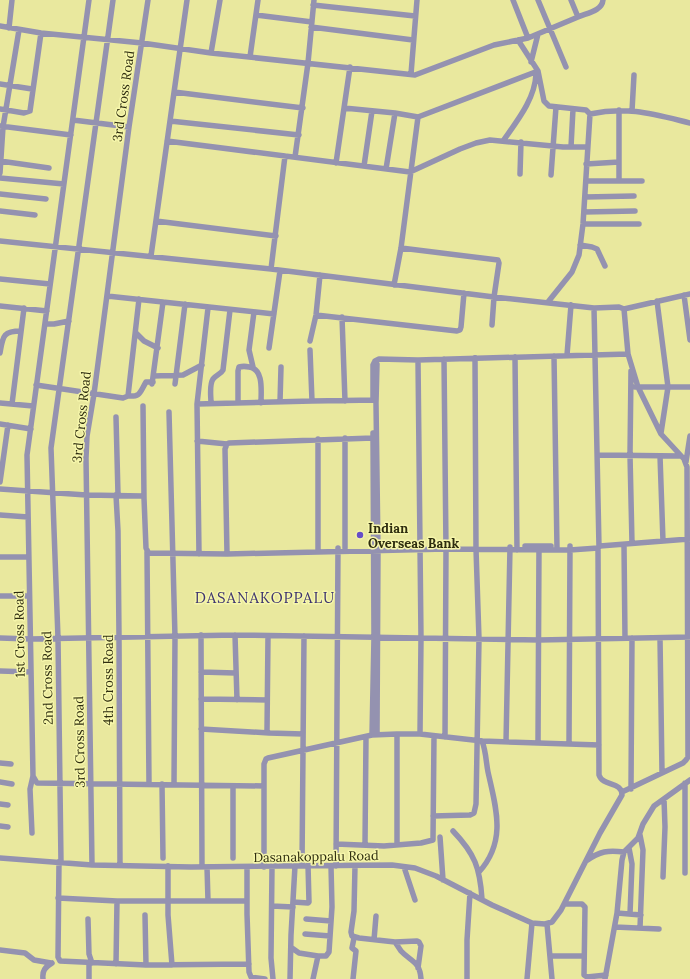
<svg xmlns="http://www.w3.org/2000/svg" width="690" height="979" font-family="Lora,serif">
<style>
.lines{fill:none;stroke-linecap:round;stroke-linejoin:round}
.minor{stroke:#9492b0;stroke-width:5.5}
.poi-dot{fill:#664ec7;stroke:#f6f6ab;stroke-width:1.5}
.labels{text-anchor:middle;stroke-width:3;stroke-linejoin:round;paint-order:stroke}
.street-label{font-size:13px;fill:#2d2c0e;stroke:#f6f6ab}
.poi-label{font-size:13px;font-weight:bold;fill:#2d2c0e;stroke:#f6f6ab;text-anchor:start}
.quarter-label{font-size:15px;letter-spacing:1px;fill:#3d3470;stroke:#f6f6ab}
</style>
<rect width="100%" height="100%" fill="#e9e89e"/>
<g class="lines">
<path class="minor" d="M513,0L528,38
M538,0L566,67
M571,0L578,17C587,13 602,11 603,0
M313,5L415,16
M256,15L312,22
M0,26L41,33L142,43L211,53L415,75L494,45L528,38L578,17
M311,27L413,40
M9,28L12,0
M518,40L538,71L544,101L549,106L586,110L590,114L583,224L579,255L572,272L548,302
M211,53L220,0
M250,57L258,0
M531,62L538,34
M411,74L417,0
M0,84L32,89
M174,92L303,108
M344,108L395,113L418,117L538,71
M0,109L24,113L30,111L41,33
M619,110V181
M632,111L634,75
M590,114C628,106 653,114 690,123
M73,120L129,127
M170,121L299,135
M0,126L71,135
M167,141L410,172L460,149L476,143L490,140L563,147H587
M503,141C517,121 535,99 536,74
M571,147L573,109
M295,157L308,63L314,0
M0,161L49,168
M336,163L350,67
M586,164L619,162
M364,166L372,111
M386,169L395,113
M0,173L3,127L19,30
M520,174L521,142
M551,175L556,107
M0,178L64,184
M586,181H642
M0,194L46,199
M585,197L634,196
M0,211L35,215
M584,212L635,211
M156,221L276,236
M583,224H639
M0,241L271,269L494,297L594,308L619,307L624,309L628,354L638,387L661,434L684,459L687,467L688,757L686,760L683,763L622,792
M580,245L592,247L597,249L605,266
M401,248L498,260L499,263L494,297L492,325
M151,256L187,0
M271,269L285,156
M0,279L50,284
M394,285L401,248L418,117
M684,295L690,340
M107,296L274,314
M657,301L668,387L661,433
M0,306L47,311
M594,308L599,547
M624,309L690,294
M316,315L457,331L460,330L461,327L464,293
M342,317L345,401
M45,324H54L69,321
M136,333L144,341L158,348
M310,341L316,315L320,275
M269,348L280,271
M310,350L312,401L376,400
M0,353C3,337 2,331 21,331
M567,355L571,305
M554,356L557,549
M515,357L517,550
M444,359L446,549L445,737
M418,360L421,638L420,734
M375,361L377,364L376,403L378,550L377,735
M375,361L379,359L418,360L628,354
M253,367L249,350L254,312
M631,371L630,455L632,543
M154,376L183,375L202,365
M152,384L163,302
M175,384L185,304
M36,385L123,398L128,396L139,299
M635,387H690
M128,396C141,397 140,392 146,382H153
M373,398V365L375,361
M280,402L281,367
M0,403L33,406
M211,403C211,396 209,385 213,379C216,375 221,374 223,370L230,310
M238,403V371L239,367C243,366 245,366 249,367C264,369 261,391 261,403
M12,404L24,308
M197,404L312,401
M143,406L144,498
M169,412L175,637L174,785
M116,417L118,495
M0,424L31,429
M318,439V552
M197,441L227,444
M598,455L681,456
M660,456L663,541
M686,462L690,436
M0,482L8,425
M0,489L86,495L143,496L144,498L146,548L148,552
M116,495L118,531L119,637L120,865
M0,515L28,517
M624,545L625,638
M525,546H551
M345,548V438
M147,552L149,784
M148,552L149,553L227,554L446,549L570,550L598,548
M199,554L197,404L208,308
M227,554L225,449L227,444L229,443L373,438
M0,557H28
M0,596H29
M201,635L202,867
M235,635L237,700
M268,636L267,731L269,733L303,734
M0,638L30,639L235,635L539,640L690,637
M660,638L662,772
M0,671L31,672
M201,672L235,673
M201,699L267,700
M201,729L269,733
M372,735L374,637L373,433
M506,742L510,547
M538,743L539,546
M569,744L570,546
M0,763L11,764
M33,776L37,783L264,786
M0,782L12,784
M685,783V873
M162,784L163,858
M233,786V858
M631,789L632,638
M0,804L8,805
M433,816L470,815L474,813L476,804L479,639L476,549L475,358
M0,826L8,827
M453,831C475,854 480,868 482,899
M32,833L30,789L33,776L27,455L89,0
M640,835L643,850L640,928
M440,837L443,880
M336,844L384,846L421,843L433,840L434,736
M365,845L366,737
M397,845V734
M629,848L632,864L630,914
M0,858L92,865L191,867L392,865L415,868L436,876L492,905L532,923L545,924L552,922L561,910L600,833L622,795C622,781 603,787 599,775L598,548L600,546L689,539
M586,861C600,851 608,850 624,852
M59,862L58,957L60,961L146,965L249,964
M61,863L58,638L51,448L113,0
M92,865L86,458L87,436L94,394L129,127L148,0
M168,866V915L172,965
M302,866L304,636
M336,866L338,548
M355,866L354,911L351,932L352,936L359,938L395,942C397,945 399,948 401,951C410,961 420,961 421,979
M207,867L208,901
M247,867V914L249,972L251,977L265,979
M264,867V764L266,759L268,758L372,735L397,734H420L482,741L599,745
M272,867L271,958L273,979
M404,867L415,900
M479,872C507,841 496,808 488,772C486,762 486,751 482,741
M663,877L665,827L664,799
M58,898L117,901H247
M293,902L308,903L309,902L308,865
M565,904H582L585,907L584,975L587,977L606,975
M272,906L293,907
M617,913L641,915
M145,915L146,965
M88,919L89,954L92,963
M306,919L331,921
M547,924L552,979
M615,927L659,929
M305,934L330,936
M374,940L376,916
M395,942L417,941L419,942L421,946L418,968
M292,948L299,953L318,956
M0,950L25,953L34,960L51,963
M551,956H583
M116,964L117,901
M43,979C42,971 45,967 52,963
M89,979V963
M290,979L291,935L295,866
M313,979L318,956H326L329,952L332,907L331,866
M353,979L356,951L352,948L354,938
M467,979V940L470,893
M527,979L532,923
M605,979L617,913L622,860L624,852L638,838L643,824L654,806L690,780"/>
</g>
<circle class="poi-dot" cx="360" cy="535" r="4"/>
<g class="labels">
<g class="street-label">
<text transform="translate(123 96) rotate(-82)" y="5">3rd Cross Road</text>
<text transform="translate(81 417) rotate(-84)" y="5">3rd Cross Road</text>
<text transform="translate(19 634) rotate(-91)" y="5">1st Cross Road</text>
<text transform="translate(47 678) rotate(-91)" y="5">2nd Cross Road</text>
<text transform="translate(108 680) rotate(-90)" y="5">4th Cross Road</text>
<text transform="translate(79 742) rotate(-91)" y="5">3rd Cross Road</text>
<text transform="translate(316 856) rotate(-1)" y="5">Dasanakoppalu Road</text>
</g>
<g class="poi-label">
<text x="368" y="533">Indian<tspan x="368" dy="15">Overseas Bank</tspan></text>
</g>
<g class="quarter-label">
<text x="265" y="603">DASANAKOPPALU</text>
</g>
</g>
</svg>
